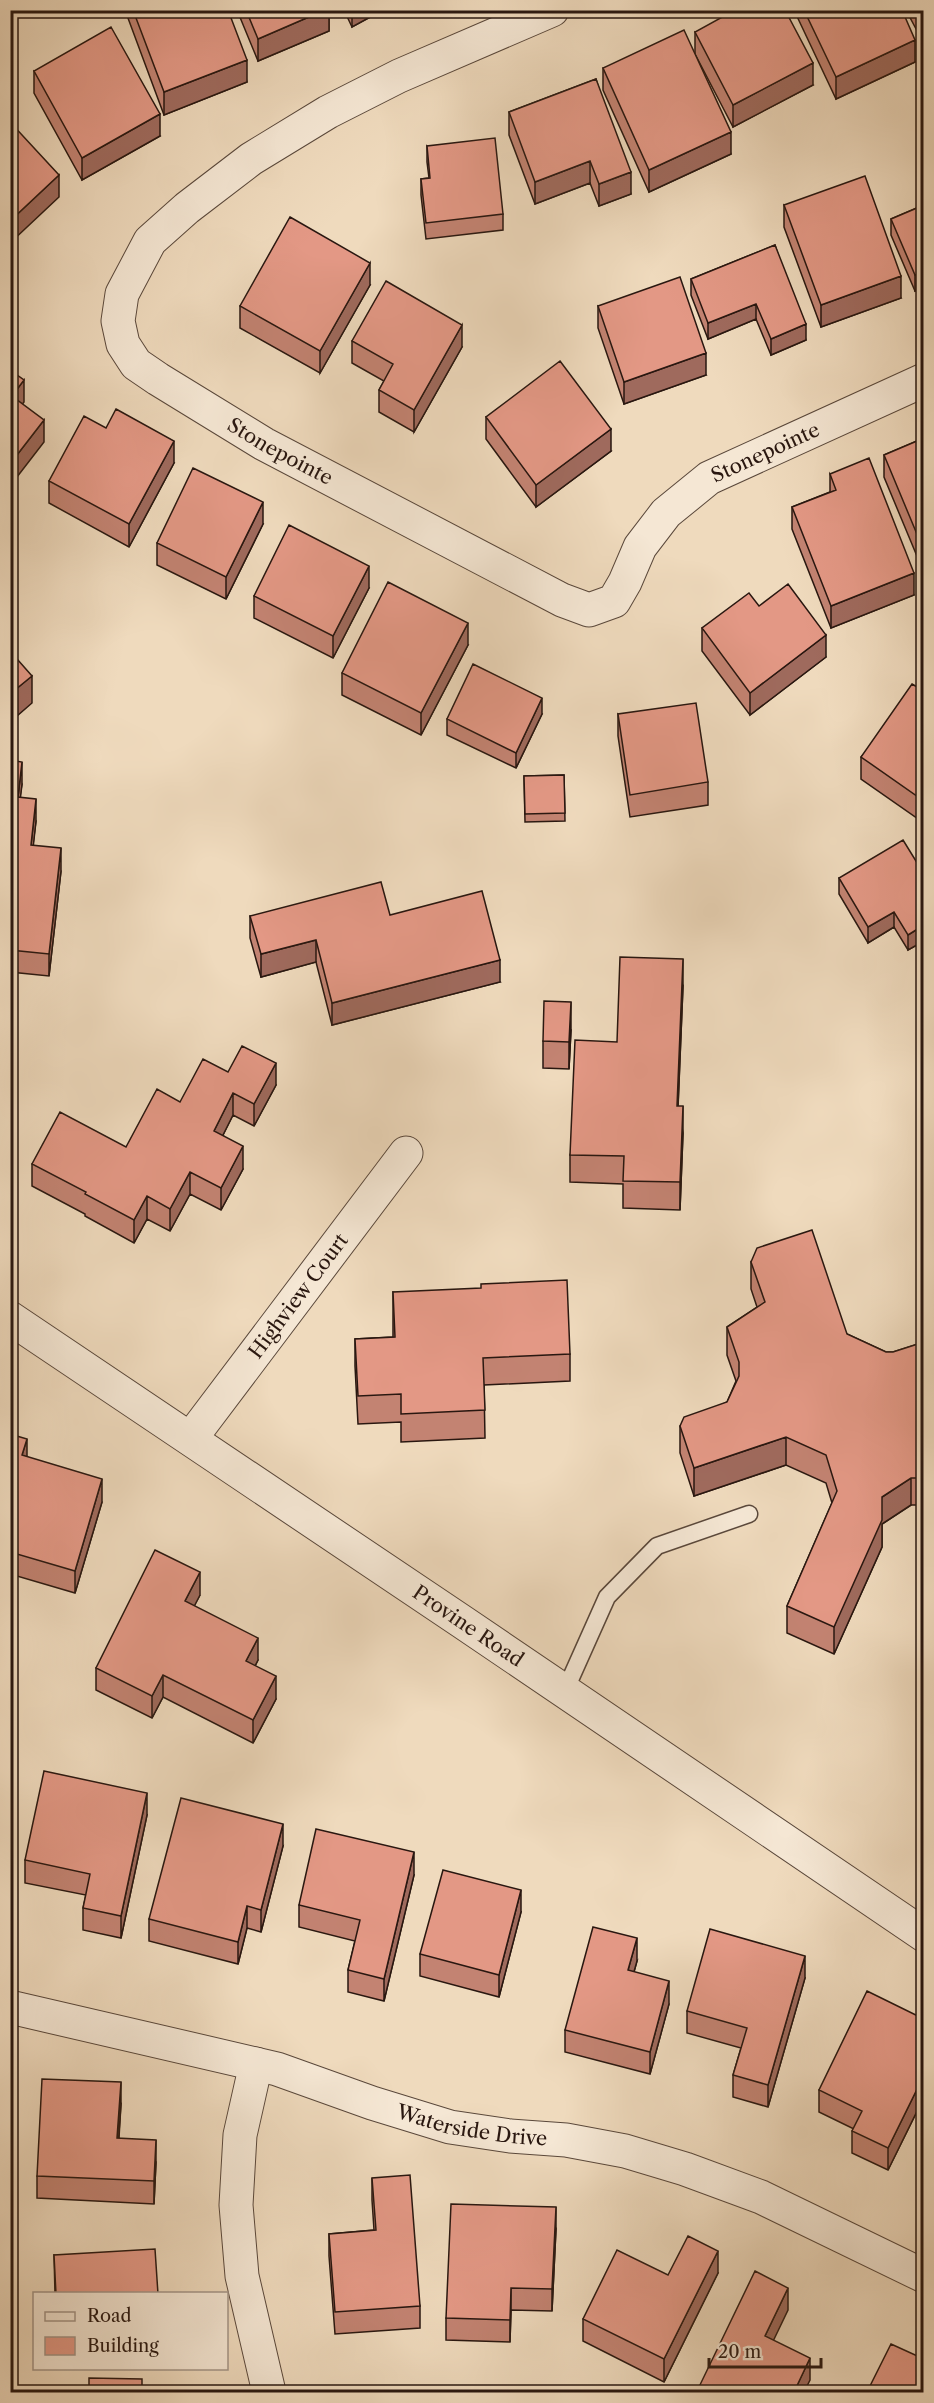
<svg xmlns="http://www.w3.org/2000/svg" width="934" height="2403" font-family="'Libre Caslon Text',serif">
<style>
.lines{fill:none;stroke-linecap:round;stroke-linejoin:round}
.lane-casing{stroke:#5a483b;stroke-width:19}
.street-casing{stroke:#5a483b;stroke-width:35}
.lane{stroke:#f5e7d4;stroke-width:16}
.street{stroke:#f5e7d4;stroke-width:33}
.wall{fill:#c38372;stroke:#291710;stroke-width:1.5}
.shaded-wall{fill:#9f6a5d;stroke:#291710;stroke-width:1.5}
.building{fill:#e39885;stroke:#291710;stroke-width:1.5}
.labels{text-anchor:middle;stroke-width:6;stroke-linejoin:round;paint-order:stroke}
.street-label{font-size:20px;fill:#291710;stroke:#f5e7d4}
</style>
<rect width="100%" height="100%" fill="#efdabd"/>
<filter id="stains"><feTurbulence type="fractalNoise" baseFrequency=".00333" numOctaves="4"/><feColorMatrix values="0 0 0 0 .2 0 0 0 0 .09 0 0 0 0 .02 0 0 0 .5 -.17"/></filter>
<radialGradient id="worn" r=".72"><stop offset=".6" stop-color="#630" stop-opacity="0"/><stop offset="1" stop-color="#630" stop-opacity=".3"/></radialGradient>
<g class="lines">
<defs>
<path id="lane" d="M565,1691L607,1597L657,1546L749,1514"/>
<g id="street">
<path id="s1" d="M552,10L399,76L328,112L251,159L187,208L150,241L122,294L118,321L123,344L136,364L158,379L264,444L562,600L589,610L614,601L625,582L640,547L666,513L709,478L924,380"/>
<path id="s2" d="M10,1318L464,1623L924,1935"/>
<path id="s3" d="M191,1438L406,1153"/>
<path id="s4" d="M10,2007L277,2069L372,2103L450,2127L510,2136L566,2140L625,2151L685,2169L761,2197L924,2276"/>
<path d="M256,2064L240,2135L236,2205L242,2276L269,2392"/>
</g>
</defs>
<use href="#lane" class="lane-casing"/>
<use href="#street" class="street-casing"/>
<use href="#lane" class="lane"/>
<use href="#street" class="street"/>
</g>
<path class="wall" d="M125,10H228L247,82L164,115Z
M237,10H329V31L258,61Z
M344,10H383L352,27Z
M794,10H902L915,62L836,99Z
M906,10H924V44Z
M695,32L813,85L733,127L695,54L731,154L649,192L603,90V68L695,54Z
M34,71L160,136L82,180L34,93Z
M596,79L631,194L599,206L590,183L535,204L509,135V112Z
M427,146L503,214V230L426,239L421,195V179L429,178L427,162Z
M784,205L901,298L821,327L784,227Z
M924,205V287L915,291L891,235V219Z
M775,245L806,340L771,355L756,319L708,339L691,295V279Z
M370,285L320,373L240,328V306Z
M598,306L706,375L624,404L598,328Z
M352,341L462,347L414,432L379,412V390L384,381L352,363Z
M486,417L611,451L536,507L486,439Z
M924,429V573L884,477V455L922,439V430Z
M174,463L129,547L49,503V481Z
M830,474L914,595L831,628L792,529V507L830,492Z
M263,524L226,599L157,565V543Z
M369,588L333,658L254,618V596Z
M759,606L826,657L750,715L702,651V628Z
M468,645L421,735L342,695V673Z
M924,691V823L861,779V757Z
M542,714L516,768L447,735V719Z
M618,714L708,782V805L630,817L618,736Z
M10,760L22,784L20,797L36,821L33,845L61,871L49,976L10,972Z
M564,775L565,821L525,822L524,776Z
M924,874V941L908,950L894,927L868,943L839,894V878Z
M390,915L500,982L332,1025L316,962L261,977L250,938V916Z
M683,986L678,1106L683,1133L680,1210L623,1208V1184L570,1182V1155L617,1042Z
M571,1030L569,1069L543,1068V1041Z
M228,1072L276,1085L254,1126L233,1115L223,1135L243,1169L221,1210L190,1194L170,1231L147,1219L134,1243L85,1216V1214L32,1186V1164L126,1147L180,1102Z
M751,1262L847,1334L886,1352H893L924,1342V1505H911L882,1524V1547L834,1654L787,1633V1606L832,1503L826,1483L786,1465L694,1496L680,1453V1426L727,1402L736,1381L727,1355V1327L757,1307L751,1289Z
M393,1292L570,1354V1381L484,1385L485,1438L401,1442V1422L358,1424L355,1366V1339L393,1337Z
M10,1434L27,1457L102,1502L75,1593L10,1574Z
M200,1595L194,1606L258,1660L255,1666L276,1699L253,1743L163,1697L152,1718L96,1690V1668Z
M147,1815L121,1938L83,1930V1908L86,1895L25,1883V1860Z
M283,1846L261,1932L247,1928L238,1964L149,1941V1919Z
M414,1875L384,2001L348,1992V1970L355,1941L299,1927V1905Z
M521,1912L499,1997L420,1976V1954Z
M637,1961L634,1972L669,2004L650,2074L565,2052V2030Z
M805,1978L768,2107L733,2097V2075L741,2048L687,2033V2011Z
M924,2019V2097L888,2170L852,2153V2131L854,2129L819,2112V2090Z
M121,2104L119,2138L156,2162L154,2204L37,2198V2176Z
M372,2178L420,2306V2328L335,2334L329,2256V2234L374,2230L372,2200Z
M556,2229L552,2311L511,2310L510,2342L446,2340V2318Z
M54,2255L158,2294H55Z
M718,2273L664,2382L583,2341V2319L668,2275Z"/>
<path class="shaded-wall" d="M325,10H329V31L258,61V39Z
M352,10H383L352,27Z
M915,40V62L836,99V77Z
M247,60V82L164,115V92Z
M813,63V85L733,127V105Z
M160,114V136L82,180V158Z
M731,132V154L649,192V170Z
M590,161V183L535,204V182Z
M631,172V194L599,206V184Z
M59,175V197L10,243V221Z
M370,263V285L320,373V351Z
M924,272V287L915,291V275Z
M901,276V298L821,327V305Z
M756,304V319L708,339V323Z
M806,324V340L771,355V339Z
M462,325V347L414,432V410Z
M706,353V375L624,404V382Z
M24,380V402L12,418V396Z
M44,420V442L10,486V464Z
M611,429V451L536,507V485Z
M174,441V463L129,547V524Z
M263,502V524L226,599V577Z
M369,566V588L333,658V636Z
M914,573V595L831,628V606Z
M468,623V645L421,735V713Z
M826,635V657L750,715V693Z
M32,676V703L10,722V694Z
M542,698V714L516,768V753Z
M22,762V784L18,819V797Z
M36,799V821L31,867V845Z
M61,848V871L49,976V954Z
M894,912V927L868,943V927Z
M924,925V941L908,950V935Z
M316,940V962L261,977V954Z
M683,959V986L677,1133V1106Z
M500,960V982L332,1025V1003Z
M571,1002V1030L569,1069V1042Z
M276,1063V1085L254,1126V1104Z
M233,1093V1115L214,1153V1131Z
M683,1106V1133L680,1210V1182Z
M243,1146V1169L221,1210V1188Z
M190,1172V1194L170,1231V1209Z
M147,1196V1219L134,1243V1220Z
M786,1437V1465L694,1496V1468Z
M27,1439V1461L22,1455Z
M911,1478V1505L882,1524V1547L834,1654V1627L882,1497Z
M102,1479V1502L75,1593V1571Z
M200,1572V1595L185,1624V1601Z
M258,1638V1660L246,1684V1661Z
M163,1675V1697L152,1718V1696Z
M276,1676V1699L253,1743V1720Z
M147,1793V1815L121,1938V1916Z
M283,1824V1846L261,1932V1910Z
M414,1852V1875L384,2001V1979Z
M521,1890V1912L499,1997V1975Z
M247,1906V1928L238,1964V1942Z
M637,1938V1961L628,1993V1970Z
M805,1956V1978L768,2107V2085Z
M669,1981V2004L650,2074V2052Z
M924,2075V2097L888,2170V2148Z
M121,2082V2104L117,2161V2138Z
M156,2140V2162L154,2204V2181Z
M556,2207V2229L552,2311V2289Z
M718,2251V2273L664,2382V2359Z
M511,2288V2310L510,2342V2320Z
M788,2288V2310L765,2358V2336Z
M810,2358V2380L804,2392H794Z"/>
<path class="building" d="M133,10H228L247,60L164,92Z
M246,10H325L258,39Z
M735,10H785L813,63L733,105L695,32Z
M804,10H902L915,40L836,77Z
M918,10H924V22Z
M111,27L160,114L82,158L34,71Z
M684,30L731,132L649,170L603,68Z
M596,79L631,172L599,184L590,161L535,182L509,112Z
M10,122L59,175L10,221Z
M495,138L503,214L426,223L421,179L430,178L427,146Z
M865,176L901,276L821,305L784,205Z
M924,205V272L915,275L891,219Z
M290,217L370,263L320,351L240,306Z
M775,245L806,324L771,339L756,304L708,323L691,279Z
M680,277L706,353L624,382L598,306Z
M386,281L462,325L414,410L379,390L393,364L352,341Z
M560,361L611,429L536,485L486,417Z
M10,370L24,380L12,396L44,420L10,464Z
M116,409L174,441L129,524L49,481L84,416L106,428Z
M924,438V551L884,455Z
M869,458L914,573L831,606L792,507L836,490L830,474Z
M193,468L263,502L226,577L157,543Z
M289,525L369,566L333,636L254,596Z
M388,582L468,623L421,713L342,673Z
M788,584L826,635L750,693L702,628L749,593L759,606Z
M10,651L32,676L10,694Z
M473,664L542,698L516,753L447,719Z
M912,684L924,691V801L861,757Z
M696,703L708,782L630,795L618,714Z
M10,760L22,762L18,797L36,799L31,845L61,848L49,954L10,950Z
M564,775L565,813L525,814L524,776Z
M903,840L924,874V925L908,935L894,912L868,927L839,878Z
M381,882L390,915L482,891L500,960L332,1003L316,940L261,954L250,916Z
M620,957L683,959L677,1106H683L680,1182L623,1181L624,1156L570,1155L575,1040L617,1042Z
M544,1001L571,1002L569,1042L543,1041Z
M242,1046L276,1063L254,1104L233,1093L214,1131L243,1146L221,1188L190,1172L170,1209L147,1196L134,1220L85,1194L86,1192L32,1164L60,1112L126,1147L157,1089L180,1102L203,1059L228,1072Z
M812,1230L847,1334L886,1352H893L924,1342V1478H911L882,1497V1520L834,1627L787,1606L837,1491L826,1455L786,1437L694,1468L680,1426L684,1417L727,1402L739,1376V1362L727,1327L765,1302L751,1262L757,1248Z
M567,1280L570,1354L483,1358L485,1410L401,1414V1394L358,1396L355,1339L395,1337L393,1292L481,1288V1284Z
M10,1434L27,1439L22,1455L102,1479L75,1571L10,1552Z
M155,1550L200,1572L185,1601L258,1638L246,1661L276,1676L253,1720L163,1675L152,1696L96,1668Z
M44,1771L147,1793L121,1916L83,1908L90,1874L25,1860Z
M181,1798L283,1824L261,1910L247,1906L238,1942L149,1919Z
M316,1829L414,1852L384,1979L348,1970L360,1920L299,1905Z
M443,1870L521,1890L499,1975L420,1954Z
M593,1927L637,1938L628,1970L669,1981L650,2052L565,2030Z
M710,1929L805,1956L768,2085L733,2075L747,2028L687,2011Z
M867,1991L924,2019V2075L888,2148L852,2131L862,2111L819,2090Z
M42,2079L121,2082L117,2138L156,2140L154,2181L37,2176Z
M410,2175L420,2306L335,2312L329,2234L376,2230L372,2178Z
M451,2204L556,2207L552,2289L511,2288L510,2320L446,2318Z
M688,2236L718,2251L664,2359L583,2319L617,2250L668,2275Z
M155,2249L158,2294H56L54,2255Z
M755,2271L788,2288L765,2336L810,2358L794,2392H705L698,2389Z
M891,2344L924,2359V2392H867Z
M89,2378L142,2379V2392H89Z"/>
<g class="labels">
<g class="street-label">
<text dy="7" stroke="none"><textPath href="#s1" startOffset="770">Stonepointe</textPath></text>
<text dy="7" stroke="none"><textPath href="#s1" startOffset="1364">Stonepointe</textPath></text>
<text dy="7" stroke="none"><textPath href="#s3" startOffset="178">Highview Court</textPath></text>
<text dy="7" stroke="none"><textPath href="#s2" startOffset="552">Provine Road</textPath></text>
<text dy="7" stroke="none"><textPath href="#s4" startOffset="478">Waterside Drive</textPath></text>
</g>
</g>
<rect width="934" height="2403" fill="none" stroke="#efdabd" stroke-width="36"/>
<rect x="12" y="12" width="910" height="2379" fill="none" stroke="#291710" stroke-width="3"/>
<rect x="18" y="18" width="898" height="2367" fill="none" stroke="#291710" stroke-width="1.5"/>
<rect x="33" y="2292" width="195" height="78" fill="#f5e7d4" stroke="#a39486" stroke-width="1.5"/>
<rect x="45" y="2312" width="30" height="9" fill="#f5e7d4" stroke="#a39486" stroke-width="1.5"/>
<text x="87" y="2322" font-size="18" fill="#291710">Road</text>
<rect x="45" y="2337" width="30" height="18" fill="#e39885" stroke="#a39486" stroke-width="1.5"/>
<text x="87" y="2352" font-size="18" fill="#291710">Building</text>
<path d="M709 2358v9h112v-9" fill="none" stroke="#291710" stroke-width="3"/>
<text x="718" y="2358" font-size="18" fill="#291710" stroke="#f5e7d4" stroke-width="4.5" paint-order="stroke">20 m</text>
<rect width="100%" height="100%" filter="url(#stains)"/>
<rect width="100%" height="100%" fill="url(#worn)"/>
</svg>
